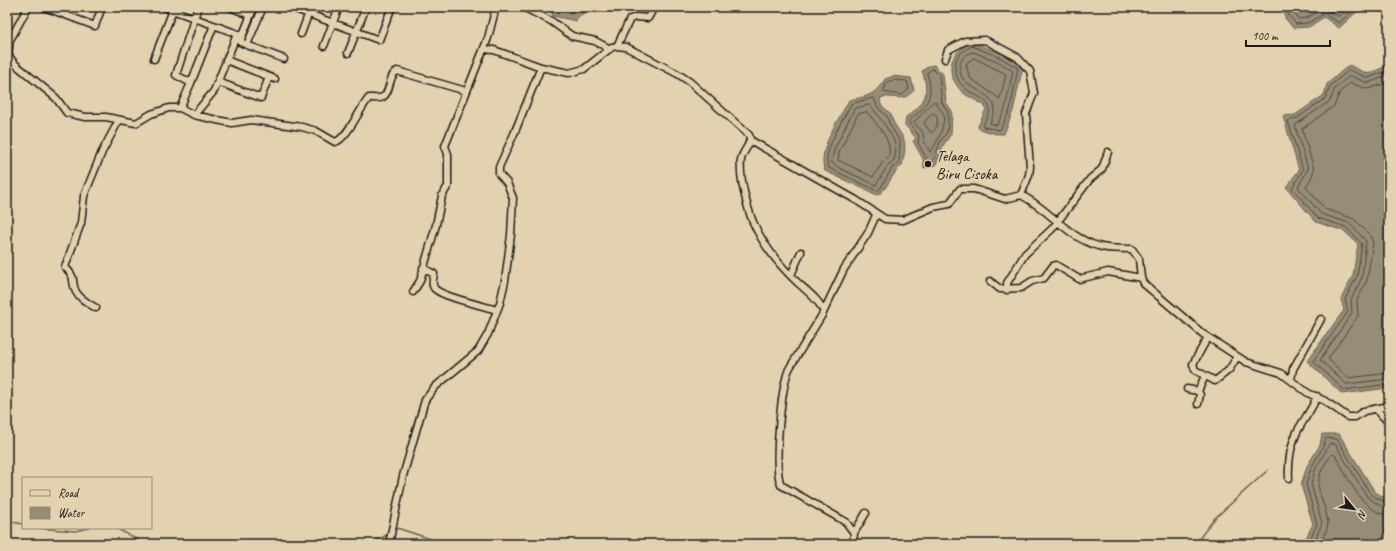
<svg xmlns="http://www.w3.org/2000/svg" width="1396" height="551" font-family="Caveat,sans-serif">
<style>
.water{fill:#968c77;stroke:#655f53}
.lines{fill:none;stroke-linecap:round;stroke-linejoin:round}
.shore{stroke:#4d4940;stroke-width:1}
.stream{stroke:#655f53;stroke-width:1.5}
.street-casing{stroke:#1c1c1c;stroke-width:9}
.street{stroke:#e3d2af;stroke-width:6}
.poi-dot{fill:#1c1c1c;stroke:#e3d2af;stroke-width:1.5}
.labels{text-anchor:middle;stroke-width:3;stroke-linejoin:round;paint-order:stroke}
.poi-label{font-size:16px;fill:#1c1c1c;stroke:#e3d2af;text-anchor:start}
</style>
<rect width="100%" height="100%" fill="#e3d2af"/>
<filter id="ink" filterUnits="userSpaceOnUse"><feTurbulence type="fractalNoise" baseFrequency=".025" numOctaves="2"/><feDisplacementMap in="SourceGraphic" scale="8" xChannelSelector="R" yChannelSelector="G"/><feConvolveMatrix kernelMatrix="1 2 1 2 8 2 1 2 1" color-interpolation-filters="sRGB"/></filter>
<g filter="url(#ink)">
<path class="water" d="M549,7H590L576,21L553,16Z
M1282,7H1362L1339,28L1324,17L1309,27L1293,28L1285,18Z
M971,42L1001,53L1023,66L1013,111L1004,134H996L979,129L978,126L986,109L984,105C976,100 964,96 958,87C944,68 952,52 971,42Z
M934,65L943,74L946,102L952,111L951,134L944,144L936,165L924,168L923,159L913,141L916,138L905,125L906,117C926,103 930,94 922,71L929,66Z
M1349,65L1368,74L1389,65V388L1342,394L1307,361L1344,310L1341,299L1353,275L1358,244L1344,231L1316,222L1286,187L1299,170L1283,116L1295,115L1324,95L1327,84Z
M893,76L911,78L914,90C902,104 895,94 880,98L881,105L891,114C892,124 900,130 904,140C906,147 904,157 902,165C891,174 887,191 877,195L825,171C816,151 839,119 849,100C868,96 874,96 885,79Z
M1322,434H1339L1375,492L1389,500V544H1303L1313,524L1301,485L1307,466L1320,445Z"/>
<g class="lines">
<path class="shore" d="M1286,7L1289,16L1296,24L1308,23L1324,14L1339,23L1357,7
M1291,7L1294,13L1299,19L1306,18L1323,9L1339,16L1350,7
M972,46L999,57L1018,68L1010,110L1000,130L983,127C983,120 992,114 989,107C985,93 956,95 955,66C955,56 964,50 972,46Z
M973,52L997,61L1013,71L1005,109L997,125L990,123C992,117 996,111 994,105C987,88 956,88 960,64C962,57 967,53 973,52Z
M974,58L1006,74L1000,99L970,78L966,65L968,62Z
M933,69L939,75L942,103L948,112V122L947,132L940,142L933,162L929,163L918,143L919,136L909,123L910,119C929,105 934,96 927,73Z
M1389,70L1368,78L1349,70L1330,86L1326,98L1297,118L1288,121L1303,170L1292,188L1318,218L1346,227L1362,244L1357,276L1345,299L1348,312L1313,361L1344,390L1389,384
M1389,75L1368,83L1350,76L1335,88L1330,101L1295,125L1308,169L1298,187L1321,214L1349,223L1366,241L1362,277L1351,300L1352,313L1320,360L1346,384L1389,379
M894,80L907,81L909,89L902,95L883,92L887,82Z
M1389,82L1368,89L1350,83L1340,92L1334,106L1302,129L1314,169L1312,176L1306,187L1325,209L1354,219L1370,235L1373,243L1367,280L1357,300L1358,316L1328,359L1348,378L1389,373
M874,98L878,108L887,116L889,123L900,142L899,163L892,168L880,189L877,191L829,168C820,155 844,118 851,104Z
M933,102H936C937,107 941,109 943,113C947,121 936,147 930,152L925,143L922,131L914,123Z
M869,105C874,108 894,137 895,144C897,149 895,155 894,160L888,165L876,185L841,169L831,162L834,150L854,109Z
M867,112C877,125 892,139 889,156L883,162L873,177L838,160L839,152L858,114Z
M933,113L937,116C938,123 937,129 931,133L924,123Z
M1308,544L1317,524L1306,484L1311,468L1323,447L1326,438L1337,439L1371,495L1389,504
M1313,544L1322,523L1311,484L1315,470L1330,443L1335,444L1368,498L1384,508L1389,509
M1320,544L1327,529L1328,523C1323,490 1307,487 1332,454L1335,455C1347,475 1362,514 1389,515"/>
<path class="stream" d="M7,521L23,524
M38,528L75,531L89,528
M116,528L145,544
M395,530L397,528L446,544
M371,544L390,533
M1195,544L1215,518L1268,470"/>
<defs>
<path id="street" d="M28,7L10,40L8,55L15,64L56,98L67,113L85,117H106L136,123L151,114L169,108H180L194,115L217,120L232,123L251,120L302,127L316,131L335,142C347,139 360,108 369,98C373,98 379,99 383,97C391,92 388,76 397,71L466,91
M44,7L95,26L102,7
M164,7L241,35
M230,7L250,15
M254,7L240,42L247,45L263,7
M290,7L379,40L392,7
M523,7L551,21L572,36L595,41L610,49
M301,34L311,7
M247,45L284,59
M324,46L339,7
M617,46L630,19L636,17L648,18L654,7
M484,49L494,50L541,67L569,73L584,69L612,47L617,46L626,47L678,74L690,82L749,135C753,144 742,151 741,160C739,177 747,207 753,222C763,245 781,267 798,283C807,291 818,299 823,310
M348,53L366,7
M154,59L173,10
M226,60L275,79
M218,82L261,98L269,77
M191,83L214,25
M180,108L191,83L176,75L198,7
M194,115L214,91L237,34
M750,140L856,200L885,219L903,220L933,207L949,204L960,189H974L1005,199L1021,195L1029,175L1030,167L1026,114L1034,93L1030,71L1017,57L985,40L965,41L948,50L945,59
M1021,195C1049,209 1067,237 1098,246C1109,250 1121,248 1132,249L1139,259L1141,278L1143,283L1203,334L1246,362L1281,373L1308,393L1325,401L1348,417H1355L1364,411L1389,406
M423,268L434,274C433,279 431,285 435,289C443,297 484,306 497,310
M791,275L801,252
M990,281L1000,289L1021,288L1032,281L1044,278L1053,266L1056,265L1079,279L1108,272L1141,278
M1007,290V283L1025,254L1052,229L1090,179L1102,169L1108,152
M413,292L420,281L436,225L442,196L448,186V154L445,146L488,38L496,7
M96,308C89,304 80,299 76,292C70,281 78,280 65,267L81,223L84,196L102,152L119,120
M1208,337L1193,364L1195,370L1215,381L1229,370L1237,357
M1291,380L1293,369L1321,319
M1187,389L1198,391L1205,376
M1198,391L1200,395L1198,404
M1376,409L1389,423
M1289,479C1288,463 1290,447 1297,432C1303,420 1312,410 1317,396
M854,533L866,513
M389,544L403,476L425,400L435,387L478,351L488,334L500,303L505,281L511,235L513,198L507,183L499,174V167L514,134L541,67
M853,544L854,533L846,522L781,485C773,468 781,388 789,369L822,315L844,269L868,233L876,215"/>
</defs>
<use href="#street" class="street-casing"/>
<use href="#street" class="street"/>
</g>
</g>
<circle class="poi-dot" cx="928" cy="164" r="4"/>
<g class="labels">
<g class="poi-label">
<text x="936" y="161">Telaga<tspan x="936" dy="18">Biru Cisoka</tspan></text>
</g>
</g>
<rect width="1396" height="551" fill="none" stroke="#e3d2af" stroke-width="24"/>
<rect x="12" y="12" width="1372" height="527" fill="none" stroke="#1c1c1c" stroke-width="1.5" filter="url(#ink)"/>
<rect x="22" y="477" width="130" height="52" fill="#e3d2af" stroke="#938974"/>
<rect x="30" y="490" width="20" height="6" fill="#e3d2af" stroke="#938974"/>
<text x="58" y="497" font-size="12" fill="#1c1c1c">Road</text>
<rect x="30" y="507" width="20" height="12" fill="#968c77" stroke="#938974"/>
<text x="58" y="517" font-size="12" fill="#1c1c1c">Water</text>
<g transform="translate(1354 509) rotate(119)" stroke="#e3d2af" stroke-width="3" paint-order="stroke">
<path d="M0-3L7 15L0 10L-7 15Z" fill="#1c1c1c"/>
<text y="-6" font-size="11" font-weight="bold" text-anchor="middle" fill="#1c1c1c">N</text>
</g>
<path d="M1246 40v6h84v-6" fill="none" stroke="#1c1c1c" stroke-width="2"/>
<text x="1252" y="40" font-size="12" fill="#1c1c1c" stroke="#e3d2af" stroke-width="3" paint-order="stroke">100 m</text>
</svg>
